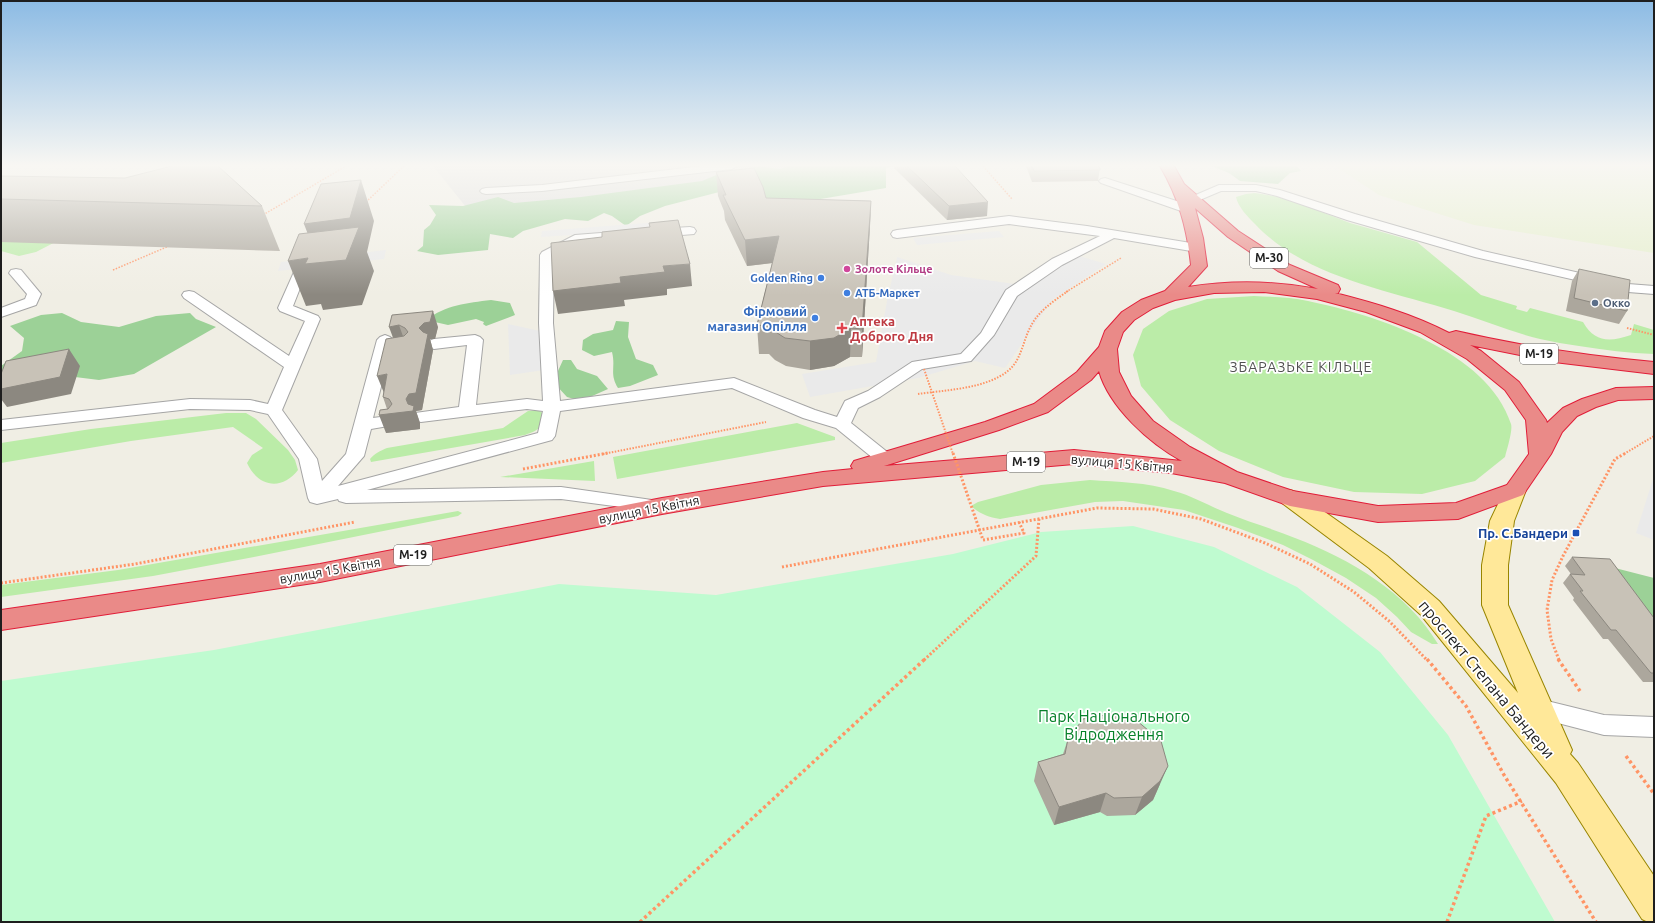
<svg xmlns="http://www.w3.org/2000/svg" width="1655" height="923" font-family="Ubuntu,sans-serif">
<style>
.residential{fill:#dcdbdb}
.farmland{fill:#e6efce}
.grass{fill:#bbeca8}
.forest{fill:#9cd197}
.park{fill:#bffbd0}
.parking{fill:#eaeaea}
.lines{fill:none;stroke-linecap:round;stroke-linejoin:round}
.lane-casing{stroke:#a5a5a5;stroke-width:2}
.primary-casing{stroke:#988500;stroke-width:2}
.highway-casing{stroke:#e11d38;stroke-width:2}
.path-far3{stroke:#ff9465;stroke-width:1.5;stroke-dasharray:1.5 1.5;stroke-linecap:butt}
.path-far2{stroke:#ff9465;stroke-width:2;stroke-dasharray:1.5 1.5;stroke-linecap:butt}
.path-far1{stroke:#ff9465;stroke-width:3;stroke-dasharray:2 2;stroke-linecap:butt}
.path{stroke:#ff9465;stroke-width:3.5;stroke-dasharray:3 3;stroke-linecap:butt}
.lane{fill:#fff;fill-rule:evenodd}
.primary{fill:#ffe899;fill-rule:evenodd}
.highway{fill:#ea8a88;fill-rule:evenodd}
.path-bridge-far1{stroke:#ff9465;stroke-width:2;stroke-dasharray:1.5 1.5;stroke-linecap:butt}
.path-bridge{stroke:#ff9465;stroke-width:3;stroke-dasharray:2 2;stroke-linecap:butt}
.wall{fill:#aca79d}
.shaded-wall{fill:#8c8880}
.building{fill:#c8c2b7;stroke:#8c8880}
.hotel-dot{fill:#d1479c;stroke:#fff;stroke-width:1.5}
.shop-dot{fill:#3f7fe0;stroke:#fff;stroke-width:1.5}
.service-dot{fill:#5c6f8a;stroke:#fff;stroke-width:1.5}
.health-dot{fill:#e0444e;stroke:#fff;stroke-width:1.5}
.transit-dot{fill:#1a4fb4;stroke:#fff;stroke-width:1.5}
.labels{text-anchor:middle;stroke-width:3.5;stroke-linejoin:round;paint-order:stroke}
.far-hotel-label{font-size:11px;font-weight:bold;fill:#b23c85;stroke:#fff;text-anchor:start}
.far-shop-label{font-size:11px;font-weight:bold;fill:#366cbe;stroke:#fff;text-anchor:end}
.far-service-label{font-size:11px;font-weight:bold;fill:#4e5e75;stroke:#fff;text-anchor:start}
.shield{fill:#fff;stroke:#626262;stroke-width:1}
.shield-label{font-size:12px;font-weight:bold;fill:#1e1e1e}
.shop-label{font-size:13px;font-weight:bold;fill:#366cbe;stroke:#fff;text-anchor:end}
.health-label{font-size:13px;font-weight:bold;fill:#be3a42;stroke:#fff;text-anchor:start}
.street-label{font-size:13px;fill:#1e1e1e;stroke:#fff}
.transit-label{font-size:13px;font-weight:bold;fill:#164399;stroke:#fff;text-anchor:end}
.neighbourhood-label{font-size:14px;letter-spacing:1px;fill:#515151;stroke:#fff}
.near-street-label{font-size:16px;fill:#1e1e1e;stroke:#fff}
.near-park-label{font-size:16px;fill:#07812a;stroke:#fff}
</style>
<rect width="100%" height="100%" fill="#f0eee4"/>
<path class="residential" d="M433,166H807L719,181L470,212Z"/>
<path class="farmland" d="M1335,166H1654V253L1474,225L1379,195Z"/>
<path class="grass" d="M1255,193L1286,198L1350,223L1417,242L1481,295L1517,306L1516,309L1527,312L1530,308L1583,322C1595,343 1610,342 1631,335L1634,324L1654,330V354C1629,353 1604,350 1579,346C1566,344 1553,342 1540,339C1511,332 1483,320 1454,311C1387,290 1305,277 1255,224C1248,217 1238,207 1236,197L1246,194Z
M1,212L69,235L36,252L19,256L1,251Z
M1254,296C1272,297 1291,297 1308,301C1376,315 1488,351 1511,424C1513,430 1507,449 1505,457L1475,481L1422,494L1354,492L1283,477L1219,451L1170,420L1141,386L1133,355L1143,329L1169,311L1207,299Z
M538,410L544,414C541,429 539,430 525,435L371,462L370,459C375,453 380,451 387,448L503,428L528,411Z
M226,413H246L256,419L288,450L295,460L298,470C282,491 258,487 247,463L252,455L263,448L233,427L131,441L1,463V443L91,429Z
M797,423L835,437V440L617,479L613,457Z
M594,461L595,481L500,477L588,462Z
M1090,480C1118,482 1147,482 1174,491C1193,496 1209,506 1227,513C1249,522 1273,529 1295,538C1350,559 1408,593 1438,644H1432L1411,632L1397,617L1376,598L1346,578L1313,560L1283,545L1238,528L1184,510L1123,501L1095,502L1000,519C988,517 980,514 971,506L978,502L1041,485Z
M458,511L462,513L458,516L254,557L153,576L1,597V585L118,570Z"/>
<path class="forest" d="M759,166L780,169L787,166H894L886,168V188L767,208L727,190L665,206L640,216L626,226L612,216L604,213L588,221L565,219L523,231L513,238L490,234L488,250L438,255L417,251L423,246L424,230L430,225L436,215L429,205L463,206L498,197L514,203L581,197L702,181L721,173Z
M1212,166H1297L1301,171L1290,173L1278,184L1240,181L1229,173Z
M491,300L510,303L515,315L486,326L483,324L484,322L476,319L448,325L426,320C446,305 467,303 491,300Z
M62,313L81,322L119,327L156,316L190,313L196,319L216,327L134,374L99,380L75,377L14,393L1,399V366L22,351L24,338L10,326L41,315Z
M616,321L629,322L628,337L636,359L653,365L658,375L630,386L618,388C609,373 616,368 612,352L594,356L582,350L583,340L593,334L613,330Z
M563,360H571L577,369L597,376L608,389L581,401L567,397L555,384L558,371Z
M1615,568L1654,578V625Z"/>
<path class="park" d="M1133,526L1214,547L1297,587L1380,652L1448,735L1555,922H1V681L214,650L559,584L716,595L953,554L1041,532Z"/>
<path class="parking" d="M672,221L673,228L541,237L542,231Z
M999,231L1004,237L917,245L913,238Z
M386,250L384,259L278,271L281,262Z
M1076,255L1106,264L1052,300L1005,368L975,361L918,378L810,397L802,374L876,362L887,301L897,257L951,275L1028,286Z
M508,324L540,331L544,370L510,375Z
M1654,476V540L1636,533Z"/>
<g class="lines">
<defs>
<path id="lane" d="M702,166H737L732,169L542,191L486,194L482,193L480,191L482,189L486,188L542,185Z
M1105,178L1192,206L1194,209L1192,212H1184L1101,183L1099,181L1101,179Z
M1219,185H1256L1280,190L1355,214L1483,251L1628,284L1654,286V294L1628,292L1475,257L1347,220L1277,196L1256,191H1221L1195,202L1191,201L1189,199L1191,197Z
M1009,216L1087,226L1197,244L1202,245L1203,248L1202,251L1197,252L1114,238L1062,265L1017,296L994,335L971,361L922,369L880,397L858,408L851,423L891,455L894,459L891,463L885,465L879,463L836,428L803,418L732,388L560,411L555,436L552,440L367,490L561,487L666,502L669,506L666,510L659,512L561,499L346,503L339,501L338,499L317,504L310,502L308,498L299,459L268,414L250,410L190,409L1,430V420L190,399L250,400L268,404L284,367L184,298L182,295L184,292L189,291L194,292L289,356L305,321L280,311L278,308L294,272L316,269L321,270L323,273L321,276L304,278L293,306L318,316L320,319L282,410L317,459L322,481L346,454L377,340L380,337L385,335L390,337L393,340L373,418L388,416L394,417L397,421L394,425L371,429L364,456L338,486L538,433L543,411L527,409L421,422L415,421L413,417L415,413L459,407L467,345L434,349L429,347L426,344L429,341L434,339L475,335L480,337L483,340L476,405L527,399L543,401L539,323L540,255L542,252L575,235L627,231L631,232L633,235L631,238L578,243L554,257L553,323L560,401L734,378L815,410L837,417L845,401L868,391L912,362L961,354L981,333L1006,290L1052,259L1100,236L1009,224L897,238L893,237L891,234L893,231L897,230Z
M690,227L694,228L696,231L694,234L657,237L653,236L651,233L653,230L657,229Z
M16,269L21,270L41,294L36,305L1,317V308L25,299L27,294L9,273L11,270Z
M1539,699L1604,715L1654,717V737L1604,735L1531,716L1527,709L1531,702Z"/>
<path id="primary" d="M1515,483L1523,485L1526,490L1514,521L1508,565V605L1572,750L1570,754L1578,763L1654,876V922H1648L1642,919L1556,783L1421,615L1369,568L1282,503L1278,498L1282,493L1290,490L1298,493L1387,556L1439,601L1518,693L1482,605V565L1490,521L1507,485Z"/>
<path id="highway" d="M1160,166H1174L1184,184L1238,231L1290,265L1338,285L1340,289L1338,293H1335C1374,303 1413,314 1449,333L1456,331C1521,346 1587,356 1654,362V374L1554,362L1470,345L1481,351L1519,382L1546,420L1547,423L1563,408L1582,399L1616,388L1654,387V399L1618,400L1596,407L1577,416L1562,432L1551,454L1523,495L1458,519L1378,522L1290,506L1225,483L1171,473L1074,464L823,486L662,514L320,582L1,630V610L320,564L662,498L823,472L853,469L851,466L854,461L985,422L1034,404L1077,372L1099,347L1105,331L1122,312L1141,300L1165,291L1191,265C1187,229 1179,198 1160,166ZM1195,208L1228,237L1278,271L1318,289C1275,281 1232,280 1188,287L1207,266L1203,238ZM1264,292L1317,299L1366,312L1420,332L1467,359L1505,390L1526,420L1529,454L1507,485L1456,503L1378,506L1293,491L1237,472L1190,447L1153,421L1131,396L1119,372L1117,349L1123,332L1134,320L1153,308L1175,300L1214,293ZM1099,371C1109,407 1150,444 1182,461L1074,450L884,466L999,430L1048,412L1091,380Z"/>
</defs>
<use href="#lane" class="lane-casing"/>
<use href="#primary" class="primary-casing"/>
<use href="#highway" class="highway-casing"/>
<path class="path-far3" d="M983,166L1012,199
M366,202L404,166
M263,215L346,166
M113,270L169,246
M1066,292L1121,258"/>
<path class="path-far2" d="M1627,328L1654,335
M918,394C945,390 987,389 1009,370C1022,359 1023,339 1032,324C1040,310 1055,300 1068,291
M603,454L766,422
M1624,454L1654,436"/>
<path class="path-far1" d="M523,469L608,453
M983,540L1024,533L1019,522
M782,567L1097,508L1153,509L1201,519L1265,543L1310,564L1354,592L1389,621L1427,660
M1,583L135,564L355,522
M924,660L1036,556L1039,518
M1559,660L1551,639L1547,610L1552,580L1563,556L1615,459L1626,453"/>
<path class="path" d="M1427,659L1466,706L1504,775L1596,922
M1558,659L1580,691
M1626,756L1654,794
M640,922L925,659
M1447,922L1486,816L1522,801"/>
<use href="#lane" class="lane"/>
<use href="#primary" class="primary"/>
<use href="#highway" class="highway"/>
<path class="path-bridge-far1" d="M924,369L953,454"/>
<path class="path-bridge" d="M953,453L983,540"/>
</g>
<path class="wall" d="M894,166H955L987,216L947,220L894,168Z
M1026,166H1098L1100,168L1098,181L1032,182Z
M716,172L766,198L871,201L870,226L862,357H850L834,366L810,370L786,366L775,360L769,354H759L757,325L772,263L747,266L725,220L724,211L718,196Z
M1,176L262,206L280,251L1,242Z
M1579,269L1627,311L1619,324L1566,311L1572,281Z
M392,315L438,327L435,339H430L433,350L422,410L416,411L420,423V429L386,433L387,409L383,397L393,338Z
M1572,557L1654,618V682H1643L1608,639H1603L1573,600L1574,598L1563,583L1570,574H1571L1565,566Z
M1068,739L1160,784L1153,800L1135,815L1107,816L1100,812L1054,825L1034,781L1038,762L1063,754Z"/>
<path class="shaded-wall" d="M361,180L374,221L367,252L374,271L362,305L323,310L321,304L306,306L288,261L308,258L319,263L304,224Z
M871,201L870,226L862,357V329Z
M988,202L987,216L947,220L949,206Z
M779,236L780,262L747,266L745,240Z
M690,264L692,286L667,289V295L624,300L625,306L558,314L553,291L620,277L663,266Z
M433,311L438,327L435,339H430L433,350L422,410L416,411L420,423V429L386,433L379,415L406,399L419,328Z
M399,325L405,342L395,343L389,327Z
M851,328L850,357L834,366L810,370V341Z
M69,349L80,366L71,394L7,407L1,399V389Z
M387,374L384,393L377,376Z
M1168,766L1153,800L1135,815L1142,797Z
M1106,793L1100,812L1054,825L1059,807Z"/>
<path class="building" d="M172,166H218L262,206L1,199V176L125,178Z
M907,166H955L988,202L949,206Z
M1032,166H1098L1100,168V170L1034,171Z
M754,168L763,187L766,198L871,201L862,329L851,328L834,338L810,341L785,338L774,331L768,326L757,325L779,236L745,240L723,195H726L716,172Z
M361,180L350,218L304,224L321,184Z
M678,220L690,264L663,266L665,272L620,277L621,283L553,291L551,243L602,237V232L650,227L649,223Z
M359,227L346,260L305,264L308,258L288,261L299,234Z
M1579,269L1630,280L1627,311L1574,298Z
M433,311L430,322L424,323L419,328L423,332L428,334L416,393L409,394L406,399L408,404L414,406L413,411L379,415L380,410L388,409L392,404L389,399L383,397L387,374L377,376L386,339L404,336L408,332L405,328L399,325L389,327L392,315Z
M69,349L60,377L1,389V374L6,361Z
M1572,557L1610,559L1654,618V673H1651L1616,630H1611L1580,591H1583L1570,574L1585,575Z
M1111,714L1136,720L1161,741L1168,766L1160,781L1142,797L1114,798L1106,793L1059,807L1038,762L1065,754L1068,739L1083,719Z"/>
<linearGradient id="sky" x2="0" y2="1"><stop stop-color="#8cbbe4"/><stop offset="0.56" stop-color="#f8f7f3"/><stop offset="1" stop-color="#f8f7f3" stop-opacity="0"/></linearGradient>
<rect width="1655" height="295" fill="url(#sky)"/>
<circle class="hotel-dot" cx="847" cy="269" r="4"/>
<g class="shop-dot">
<circle cx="821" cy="278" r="4"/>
<circle cx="847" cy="293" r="4"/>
<circle cx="815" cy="318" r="4"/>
</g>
<circle class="service-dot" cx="1595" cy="303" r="4"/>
<path class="health-dot" d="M840 322h4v4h4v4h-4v4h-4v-4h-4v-4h4z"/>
<rect class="transit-dot" x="1572" y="529" width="8" height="8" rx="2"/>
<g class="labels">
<g class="far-hotel-label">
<text x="855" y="273">Золоте Кільце</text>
</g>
<g class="far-shop-label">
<text x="813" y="282">Golden Ring</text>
<text x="855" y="297" text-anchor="start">АТБ-Маркет</text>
</g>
<g class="far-service-label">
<text x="1603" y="307">Окко</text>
</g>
<g class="shield">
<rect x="1250" y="248" width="38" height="20" rx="3"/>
<rect x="1520" y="344" width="38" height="20" rx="3"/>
<rect x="1007" y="452" width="38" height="20" rx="3"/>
<rect x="394" y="545" width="38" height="20" rx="3"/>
</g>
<g class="shield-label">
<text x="1269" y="262">М-30</text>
<text x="1539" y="358">М-19</text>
<text x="1026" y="466">М-19</text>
<text x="413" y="559">М-19</text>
</g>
<g class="shop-label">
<text x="807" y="316">Фірмовий<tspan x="807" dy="15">магазин Опілля</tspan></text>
</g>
<g class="health-label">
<text x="850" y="326">Аптека<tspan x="850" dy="15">Доброго Дня</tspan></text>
</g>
<g class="street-label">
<text transform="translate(1122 463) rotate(5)" y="5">вулиця 15 Квітня</text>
<text transform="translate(649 509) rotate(-11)" y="5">вулиця 15 Квітня</text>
<text transform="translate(330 570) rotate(-10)" y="5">вулиця 15 Квітня</text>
</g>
<g class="transit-label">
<text x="1568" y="538">Пр. С.Бандери</text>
</g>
<g class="neighbourhood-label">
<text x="1301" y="372">ЗБАРАЗЬКЕ КІЛЬЦЕ</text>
</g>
<g class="near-street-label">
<text transform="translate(1487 679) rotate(50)" y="6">проспект Степана Бандери</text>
</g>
<g class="near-park-label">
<text x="1114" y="722">Парк Національного<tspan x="1114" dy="18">Відродження</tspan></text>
</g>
</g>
<rect width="1655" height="923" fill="none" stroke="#1e1e1e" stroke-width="4"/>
</svg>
